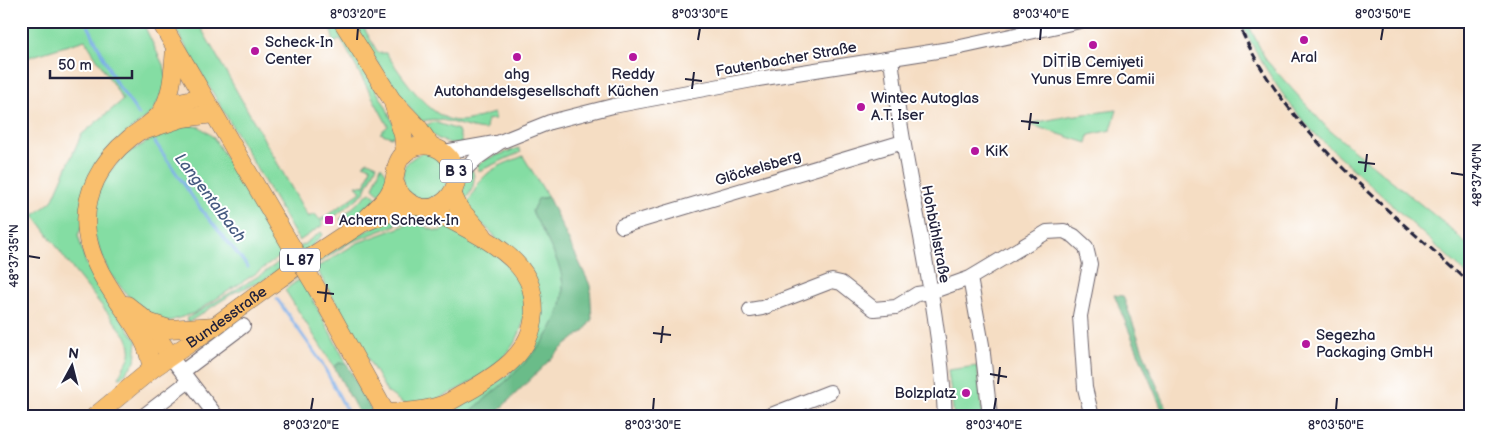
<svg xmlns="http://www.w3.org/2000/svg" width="1491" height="438" font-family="'Balsamiq Sans',sans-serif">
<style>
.green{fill:#84dda3;stroke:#53806f}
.forest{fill:#6bbc89;stroke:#466f62}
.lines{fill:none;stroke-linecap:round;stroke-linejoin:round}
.stream{stroke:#7daee8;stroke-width:3}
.minor-casing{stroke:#6c636b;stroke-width:16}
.major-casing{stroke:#6c636b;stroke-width:19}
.minor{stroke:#fff;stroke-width:14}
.major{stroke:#f9bf6d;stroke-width:18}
.rail{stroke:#22223b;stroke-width:3;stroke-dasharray:8 4;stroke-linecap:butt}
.major-bridge-casing{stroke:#6c636b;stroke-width:19;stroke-linecap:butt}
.major-bridge{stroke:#f9bf6d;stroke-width:18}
.ticks{fill:none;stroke:#22223b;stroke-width:2}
.poi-dot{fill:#b5179e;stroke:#fff;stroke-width:2}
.labels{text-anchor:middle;stroke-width:4;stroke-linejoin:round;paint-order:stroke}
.shield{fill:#fff;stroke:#646476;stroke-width:1}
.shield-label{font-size:14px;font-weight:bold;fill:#22223b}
.poi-label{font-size:15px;fill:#22223b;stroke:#fff;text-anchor:start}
.street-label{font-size:15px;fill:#22223b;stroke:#fff}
.water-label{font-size:16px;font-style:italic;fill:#465a80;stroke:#fff}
.neatline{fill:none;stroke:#22223b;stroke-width:2}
.ticks-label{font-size:12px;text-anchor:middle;fill:#22223b}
</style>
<rect width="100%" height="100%" fill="#fff"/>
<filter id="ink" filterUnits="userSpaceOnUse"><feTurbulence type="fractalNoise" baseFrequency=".02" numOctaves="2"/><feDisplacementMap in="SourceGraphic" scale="10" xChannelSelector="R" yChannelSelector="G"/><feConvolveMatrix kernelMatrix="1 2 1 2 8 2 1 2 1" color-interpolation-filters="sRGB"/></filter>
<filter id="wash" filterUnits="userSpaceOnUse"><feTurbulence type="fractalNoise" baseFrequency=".0096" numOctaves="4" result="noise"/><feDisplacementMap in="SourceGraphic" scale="20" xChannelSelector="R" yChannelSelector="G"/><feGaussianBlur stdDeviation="1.12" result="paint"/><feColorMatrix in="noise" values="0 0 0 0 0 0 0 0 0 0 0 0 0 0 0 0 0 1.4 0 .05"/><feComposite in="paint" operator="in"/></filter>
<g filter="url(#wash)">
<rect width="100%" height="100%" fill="#f5ddc3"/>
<path class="green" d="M21,21H142L165,69L167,83L153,112L123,136L78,235L86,263L105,296L137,341L135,362L121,378H119C124,359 137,360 126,336L74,271L34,215L52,201L81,135L123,100L85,40L23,59Z
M171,21H197L308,217L315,214L320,220L361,192L356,185L365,186L371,167L363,164L368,161L377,165L364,193L329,221L327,218L321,222L323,225L299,241Z
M329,21H336L386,107L398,134L391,137L380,133L388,126L341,39L334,43Z
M352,21H360L378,53H386C401,74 430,121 459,121C471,121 482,116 494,113L495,119L487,120L486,130C463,129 442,114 420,122L376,61Z
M1248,24L1266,60L1328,129L1450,228L1470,248V277L1315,134C1285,101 1262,66 1243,26Z
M1117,110L1111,130L1089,135L1087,143L1028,124L1069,116Z
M434,122L458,130L462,144C444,144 436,139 423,126Z
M189,125L200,127L213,137L285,253L258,272L194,313L164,323L134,303L109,273L93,233L97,194L107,174L124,155L174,127Z
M519,148L521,152L479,171L477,165L489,158Z
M422,152L440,156L450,179L441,195L423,201L406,192C400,168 401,165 422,152Z
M523,156L548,197L538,199L532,211C541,229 552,247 559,266C581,329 505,381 464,417H441L510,374L541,304L493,234L464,207C473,198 475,185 484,177C494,166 510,162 523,156Z
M381,166L388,175L381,195L373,188Z
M472,169C477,181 472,193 463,202C460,187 463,180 472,169Z
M370,192L378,199L360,213L341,221L340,219Z
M411,211L445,223L439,227L417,219L400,224L397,214Z
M393,217L396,225L349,243L284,286C319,260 353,236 393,217Z
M412,223C425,222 438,240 449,225C464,235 499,253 510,265C520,276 525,293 525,307C525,354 476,382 438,399C428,403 414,403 404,404L387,392L316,268L357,243Z
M321,232L323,234L308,250L264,280L235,292L189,322L186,319L262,274Z
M301,278L347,364L339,363L334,367L285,290Z
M977,366L983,417H954L948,370Z"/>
<path class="forest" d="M548,197L590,285L592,319L585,330L562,348L492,417H464C505,381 581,329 559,266C552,247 541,229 532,211L538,199Z
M1114,295L1123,296L1150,370L1171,417H1165Z
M339,363L347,364L375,417H361L334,367Z"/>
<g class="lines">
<path class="stream" d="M86,21L115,81L139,115
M155,142L200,208L248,267
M277,299L322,363L350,417"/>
</g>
</g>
<g filter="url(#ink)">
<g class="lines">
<defs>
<path id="minor" d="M891,58C904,178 940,296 945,417
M444,152L495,143
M457,177L477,158L500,142L550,122L613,106L758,79L956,48L1080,21
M622,226L903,142
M970,278L982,345L990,417
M750,310L762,308L832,281L841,283L874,309L896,307L917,294L931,292L970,278L1047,232L1064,231L1074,236L1086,247L1090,264L1080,316L1085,388L1092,417
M170,356L217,417
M182,372L243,326
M142,417L189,381
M766,417L830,392"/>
<g id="major">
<path d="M160,21L280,227"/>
<path d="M342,21L392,100L418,127L431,146"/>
<path d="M393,103L403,135L405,153"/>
<path d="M161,113L175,103L202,97"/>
<path d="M146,130L183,118L213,114"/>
<path d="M452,193L459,208L483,235"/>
<path d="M366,219C374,210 386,202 391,190C398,177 392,163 406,152C437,129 475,173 446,200C427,217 402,204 395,183"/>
<path d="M320,294L388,417"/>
<path d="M127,305L148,322L170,356"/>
<path d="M148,322L169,329L215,326"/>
<path d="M152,369C150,359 148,349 143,340C125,306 92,273 87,233C82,195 101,161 130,138C140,130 155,122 162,111C173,92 173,70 175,48"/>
<path d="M386,413C405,412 424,411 442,405C451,402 460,395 469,391C500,373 532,353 534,313C534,302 533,290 528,280C511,246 460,226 428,208"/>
<path id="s1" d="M94,417L152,369L215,326L294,268L362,223L412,204"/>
</g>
</defs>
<use href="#minor" class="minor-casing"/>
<use href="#major" class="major-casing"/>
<use href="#minor" class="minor"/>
<use href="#major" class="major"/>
<path class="rail" d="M1237,21C1283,130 1384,205 1470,283"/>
<defs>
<path id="major-bridge" d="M280,227L320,294"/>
</defs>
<use href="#major-bridge" class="major-bridge-casing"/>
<use href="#major-bridge" class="major-bridge"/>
</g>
</g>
<path class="ticks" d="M357,40L358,28M698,40L700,28M1040,40L1041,28M1381,40L1383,28M685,79L702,81M692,89L694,72M1021,121L1039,123M1029,130L1031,113M1358,162L1375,164M1365,172L1367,154M1451,173L1464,175M28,256L40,258M317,292L334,294M325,302L327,284M653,333L671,335M661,343L663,326M990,374L1007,377M998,384L1000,367M311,410L313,398M653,410L654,398M994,410L996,398M1336,410L1337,398"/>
<g class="poi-dot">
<circle cx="1304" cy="40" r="5"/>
<circle cx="1093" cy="45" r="5"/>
<circle cx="255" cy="51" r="5"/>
<circle cx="517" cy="57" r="5"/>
<circle cx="633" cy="57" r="5"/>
<circle cx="861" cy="107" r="5"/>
<circle cx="975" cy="151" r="5"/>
<rect x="324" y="215" width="10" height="10" rx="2.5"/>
<circle cx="1306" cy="344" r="5"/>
<circle cx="966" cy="393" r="5"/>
</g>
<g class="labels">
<g class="shield">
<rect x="440" y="159.5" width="32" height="23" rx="4"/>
<rect x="280" y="248.5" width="40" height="23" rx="4"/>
</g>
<g class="shield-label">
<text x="456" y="176">B 3</text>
<text x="300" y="265">L 87</text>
</g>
<g class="poi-label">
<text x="265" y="47">Scheck-In<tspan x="265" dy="17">Center</tspan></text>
<text x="1304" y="62" text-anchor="middle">Aral</text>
<text x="1093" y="67" text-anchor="middle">DİTİB Cemiyeti<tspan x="1093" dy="17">Yunus Emre Camii</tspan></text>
<text x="517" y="79" text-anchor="middle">ahg<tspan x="517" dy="17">Autohandelsgesellschaft</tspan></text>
<text x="633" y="79" text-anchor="middle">Reddy<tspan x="633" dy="17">Küchen</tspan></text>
<text x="871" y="103">Wintec Autoglas<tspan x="871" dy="17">A.T. Iser</tspan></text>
<text x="985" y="156">KiK</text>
<text x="339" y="225">Achern Scheck-In</text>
<text x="1316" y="340">Segezha<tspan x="1316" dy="17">Packaging GmbH</tspan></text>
<text x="956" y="398" text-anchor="end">Bolzplatz</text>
</g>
<g class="street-label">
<text transform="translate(786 59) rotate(-10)" y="5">Fautenbacher Straße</text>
<text transform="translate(758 168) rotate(-17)" y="5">Glöckelsberg</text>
<text transform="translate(936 234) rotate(79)" y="5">Hohbühlstraße</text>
<text dy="5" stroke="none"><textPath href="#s1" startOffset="166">Bundesstraße</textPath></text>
</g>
<g class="water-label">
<text transform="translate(211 197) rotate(53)" y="6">Langentalbach</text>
</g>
</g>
<rect width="1491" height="438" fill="none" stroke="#fff" stroke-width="55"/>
<g transform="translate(72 366) rotate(7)" stroke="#ffffff" stroke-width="4" paint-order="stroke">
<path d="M0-4L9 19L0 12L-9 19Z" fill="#22223b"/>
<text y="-8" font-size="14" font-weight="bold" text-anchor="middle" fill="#22223b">N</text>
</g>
<path d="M50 70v8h82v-8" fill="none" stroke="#22223b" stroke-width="2.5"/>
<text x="58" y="70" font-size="15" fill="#22223b" stroke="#ffffff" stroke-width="4" paint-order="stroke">50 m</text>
<rect x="28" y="28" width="1436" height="382" class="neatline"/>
<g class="ticks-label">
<text x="358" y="18">8°03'20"E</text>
<text x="700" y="18">8°03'30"E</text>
<text x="1041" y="18">8°03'40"E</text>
<text x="1383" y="18">8°03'50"E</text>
<text transform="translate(1477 175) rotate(-90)" y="4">48°37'40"N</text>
<text transform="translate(14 256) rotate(-90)" y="4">48°37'35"N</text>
<text x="311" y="429">8°03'20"E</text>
<text x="653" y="429">8°03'30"E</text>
<text x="994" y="429">8°03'40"E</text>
<text x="1336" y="429">8°03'50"E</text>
</g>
</svg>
